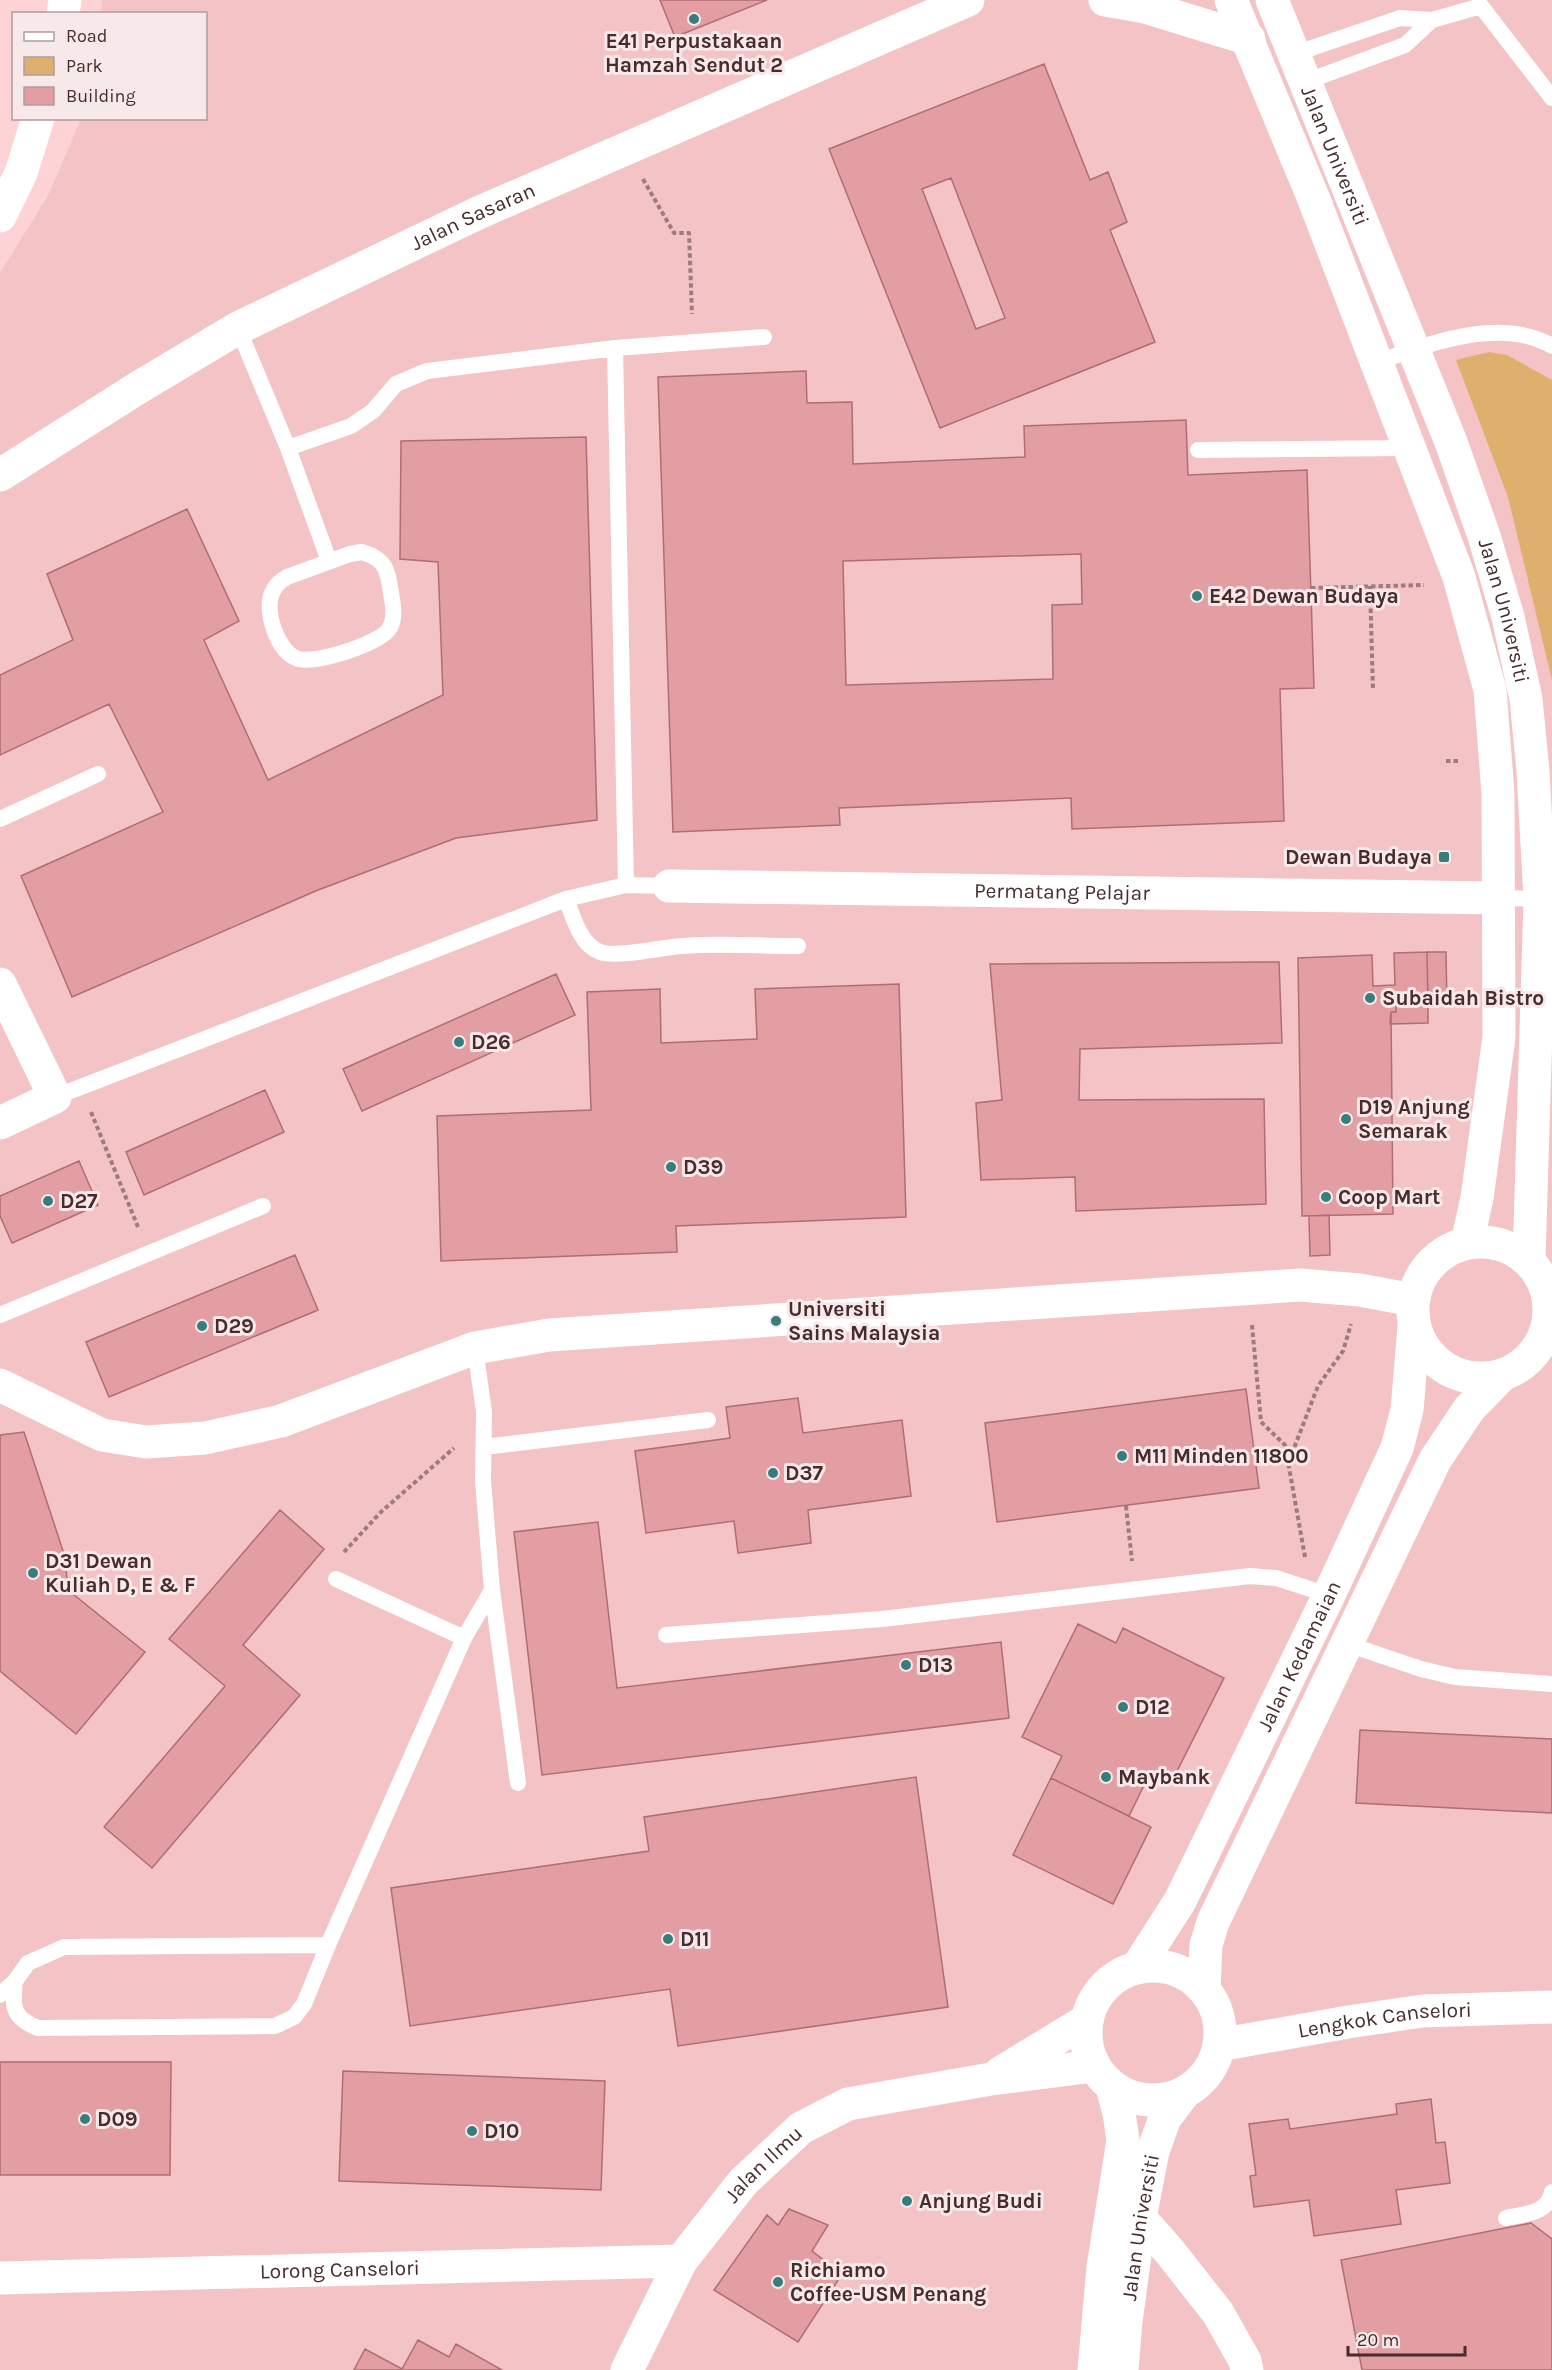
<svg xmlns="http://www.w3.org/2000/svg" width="1552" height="2370" font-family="Karla,sans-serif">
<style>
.built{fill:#f3c3c6}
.green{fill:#dfaf6d}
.building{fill:#e29ea3;stroke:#ae6e73;stroke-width:1.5;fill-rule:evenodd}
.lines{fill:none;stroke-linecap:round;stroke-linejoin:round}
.path{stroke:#9e7b7d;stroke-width:4;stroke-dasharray:4.5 3;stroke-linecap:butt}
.lane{stroke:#fff;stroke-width:16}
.street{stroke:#fff;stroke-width:33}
.secondary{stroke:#fff;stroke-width:33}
.primary{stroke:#fff;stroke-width:33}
.poi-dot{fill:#357e7d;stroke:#f7e8e9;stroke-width:2}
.labels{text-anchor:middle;stroke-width:6;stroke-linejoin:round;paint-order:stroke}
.poi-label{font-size:21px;font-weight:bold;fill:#472b2d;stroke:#f7e8e9;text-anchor:start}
.street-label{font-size:21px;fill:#472b2d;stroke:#f7e8e9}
</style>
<rect width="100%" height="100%" fill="#fed3d5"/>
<path class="built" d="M102,0H1552V2370H0V273L49,194L81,119L206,118V14L101,13Z"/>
<path class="green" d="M1489,352L1507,355L1552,380V680L1508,497L1456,360Z"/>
<path class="building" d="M660,0H767L675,37Z
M1044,64L1090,180L1108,172L1127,222L1110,230L1155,342L940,428L829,149ZM951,178L1005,318L976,329L922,189Z
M806,371L807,403L852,402L853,464L1025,457L1024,426L1186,420L1188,475L1307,470L1314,688L1280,689L1284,821L1072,829L1071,798L839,808L840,825L673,832L658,377ZM1081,554L1082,604L1052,605L1053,679L846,685L843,561Z
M586,437L597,820L456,838L318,890L72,997L21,876L163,812L109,704L0,755V675L73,640L47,574L187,509L239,621L204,640L268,780L443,695L438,562L400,559L401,441Z
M1427,952L1428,1000H1396V1012H1391L1393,1214L1302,1216L1298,958L1372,955L1373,986L1395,985L1394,953Z
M1427,952H1446L1447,1005H1428Z
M1279,962L1282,1043L1080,1049L1079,1100L1264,1099L1266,1204L1076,1211L1075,1177L981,1180L976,1103L1002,1100L990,964Z
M556,974L575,1015L362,1111L343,1069Z
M899,984L906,1217L676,1226L677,1252L441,1261L437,1116L591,1110L587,992L660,989L661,1043L757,1039L755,989Z
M1396,1000H1428V1023L1390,1024L1391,1012H1396Z
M265,1090L284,1132L144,1195L126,1152Z
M79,1161L98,1205L12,1243L0,1216V1196Z
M1329,1215L1330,1255L1310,1256L1309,1216Z
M295,1255L318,1310L109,1397L86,1342Z
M1246,1389L1259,1488L997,1522L985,1423Z
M798,1398L803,1433L902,1420L911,1496L808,1510L811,1543L738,1553L734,1521L646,1533L635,1451L730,1438L726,1407Z
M24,1432L65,1557L68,1590L145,1652L76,1734L0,1671V1435Z
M280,1510L324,1549L243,1645L300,1695L152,1868L104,1827L225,1686L169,1639Z
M598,1522L617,1688L1001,1642L1009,1718L542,1775L514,1532Z
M1078,1624L1116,1643L1123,1628L1224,1678L1171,1783L1150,1773L1129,1816L1051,1778L1062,1756L1022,1737Z
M1360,1730L1552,1739V1813L1356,1803Z
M916,1777L948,2007L678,2046L670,1989L410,2026L391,1888L649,1851L644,1817Z
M1051,1778L1151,1827L1113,1904L1013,1855Z
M0,2062H171L170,2175H0Z
M343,2071L605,2081L601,2190L339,2181Z
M1431,2099L1436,2143L1445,2142L1450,2183L1396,2190L1401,2224L1314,2236L1309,2200L1254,2207L1250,2176L1256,2175L1249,2124L1288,2119L1290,2129L1397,2114L1396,2104Z
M789,2209L828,2225L812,2251L842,2274L798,2342L714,2290L767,2215L778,2225Z
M1531,2223L1552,2239V2370H1362L1341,2260Z
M418,2340L449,2357L456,2344L502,2370H354L365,2349L402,2369Z"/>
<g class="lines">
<path class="path" d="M643,179L674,233H689L692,314
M1370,586L1373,691
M1311,588L1424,585
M1446,761H1458
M91,1112L138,1227
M1252,1325L1261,1422L1285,1445L1305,1557
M1289,1461L1318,1386L1343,1351L1351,1324
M1126,1506L1132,1561
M344,1552L381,1512L454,1448"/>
<path class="lane" d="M1294,54L1400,18L1432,20L1481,6L1552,98
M1305,82L1405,45L1432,20
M238,328L288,448L329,561
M615,348L764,337
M1376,363C1425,344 1502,316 1552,346
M1198,450L1409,448
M362,552C386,559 388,571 391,593C393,605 396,618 389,629C380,644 311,666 296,658C277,650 264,611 272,593C275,585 280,581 287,577L350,554Z
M0,819L98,774
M626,885L669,886
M1498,898L1545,899
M566,899C573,916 580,945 600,952C618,958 662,947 682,946C721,943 759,946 798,946
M55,1097L566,899L626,885L615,348L427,371L396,384L373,411L351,426L288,448
M0,1315L263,1206
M475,1348L484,1412L483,1481L492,1590L518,1783
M484,1447L708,1420
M336,1579L464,1638
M666,1635L882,1619L1250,1576L1276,1578L1329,1595
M1347,1644L1421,1669L1455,1677L1552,1684
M328,1945L464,1638L492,1590
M0,1995L15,1981L28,1963L64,1947L328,1945L304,2004L294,2017L275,2026L38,2028C12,2018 12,2006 15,1981
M1506,2218C1524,2214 1548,2214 1552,2192"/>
<g class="street">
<path d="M1105,0L1145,7L1249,39"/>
<path id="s1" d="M0,475L141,386L238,328L478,213L968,0"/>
<path id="s2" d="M669,886L1498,898"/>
<path d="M0,984L55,1097L0,1123"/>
<path d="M1544,1337L1552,1338"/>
<path d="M0,1385L102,1435L146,1442L205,1438L281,1421L475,1348L549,1335L1300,1285L1360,1290L1413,1300"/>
<path id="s3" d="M1219,2045L1348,2022L1422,2011L1552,2007"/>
<path d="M1000,2073L1087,2020"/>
<path d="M1140,2218L1170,2252L1218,2313L1245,2361L1247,2370"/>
<path id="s4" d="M0,2278L681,2261"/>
<path id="s5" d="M627,2370L681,2261L743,2182L801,2128L848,2104L991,2079L1094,2066"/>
</g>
<g class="secondary">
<path d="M1231,0L1313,197L1459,577L1490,690L1498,793L1499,1037L1477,1198L1467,1243"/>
<path id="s6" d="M1272,0L1451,442L1484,536L1508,617L1526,699L1533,771L1540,899L1529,1260"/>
<circle cx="1481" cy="1310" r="68"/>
<circle cx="1153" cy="2033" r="67"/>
<path id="s7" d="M1137,1968L1180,1901L1329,1595L1397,1448L1407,1410L1414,1327"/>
<path d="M1204,1989L1206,1945L1213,1922L1435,1460L1469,1409L1501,1376"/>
<path d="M1094,2370L1103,2267L1123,2140L1119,2113L1112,2087"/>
<path id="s8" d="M1122,2370L1126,2321L1140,2218L1153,2151L1165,2118L1184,2093"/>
</g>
<path class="primary" d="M63,14L65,0
M0,216L21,173L38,118"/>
</g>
<g class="poi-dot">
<circle cx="694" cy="19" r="6"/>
<circle cx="1197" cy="596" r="6"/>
<rect x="1438" y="851" width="12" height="12" rx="3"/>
<circle cx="1370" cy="998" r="6"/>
<circle cx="459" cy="1042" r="6"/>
<circle cx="1346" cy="1119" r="6"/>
<circle cx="671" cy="1167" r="6"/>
<circle cx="1326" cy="1197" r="6"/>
<circle cx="48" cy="1201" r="6"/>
<circle cx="776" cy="1321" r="6"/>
<circle cx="202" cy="1326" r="6"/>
<circle cx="1122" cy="1456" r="6"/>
<circle cx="773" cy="1473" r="6"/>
<circle cx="33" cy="1573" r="6"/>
<circle cx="906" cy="1665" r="6"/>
<circle cx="1123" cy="1707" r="6"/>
<circle cx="1106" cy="1777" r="6"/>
<circle cx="668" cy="1939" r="6"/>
<circle cx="85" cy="2119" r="6"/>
<circle cx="472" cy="2131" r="6"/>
<circle cx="907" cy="2201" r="6"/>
<circle cx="778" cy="2282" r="6"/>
</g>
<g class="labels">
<g class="poi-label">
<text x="694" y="48" text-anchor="middle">E41 Perpustakaan<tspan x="694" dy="24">Hamzah Sendut 2</tspan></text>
<text x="1209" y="603">E42 Dewan Budaya</text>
<text x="1432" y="864" text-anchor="end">Dewan Budaya</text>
<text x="1382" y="1005">Subaidah Bistro</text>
<text x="471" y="1049">D26</text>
<text x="1358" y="1114">D19 Anjung<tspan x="1358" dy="24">Semarak</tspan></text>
<text x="683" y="1174">D39</text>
<text x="1338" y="1204">Coop Mart</text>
<text x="60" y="1208">D27</text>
<text x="788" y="1316">Universiti<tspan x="788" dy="24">Sains Malaysia</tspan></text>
<text x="214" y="1333">D29</text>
<text x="1134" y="1463">M11 Minden 11800</text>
<text x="785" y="1480">D37</text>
<text x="45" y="1568">D31 Dewan<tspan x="45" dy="24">Kuliah D, E &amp; F</tspan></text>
<text x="918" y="1672">D13</text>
<text x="1135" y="1714">D12</text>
<text x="1118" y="1784">Maybank</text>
<text x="680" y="1946">D11</text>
<text x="97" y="2126">D09</text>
<text x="484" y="2138">D10</text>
<text x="919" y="2208">Anjung Budi</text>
<text x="790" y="2277">Richiamo<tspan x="790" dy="24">Coffee-USM Penang</tspan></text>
</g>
<g class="street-label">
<text dy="7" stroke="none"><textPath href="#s6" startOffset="168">Jalan Universiti</textPath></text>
<text dy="7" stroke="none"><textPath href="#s1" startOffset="540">Jalan Sasaran</textPath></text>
<text dy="7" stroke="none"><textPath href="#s6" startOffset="654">Jalan Universiti</textPath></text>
<text dy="7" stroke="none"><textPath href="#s2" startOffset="393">Permatang Pelajar</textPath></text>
<text dy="7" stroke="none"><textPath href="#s7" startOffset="352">Jalan Kedamaian</textPath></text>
<text dy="7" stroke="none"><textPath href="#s3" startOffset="168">Lengkok Canselori</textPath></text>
<text dy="7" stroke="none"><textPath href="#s5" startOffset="249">Jalan Ilmu</textPath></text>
<text dy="7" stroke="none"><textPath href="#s8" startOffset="144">Jalan Universiti</textPath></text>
<text dy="7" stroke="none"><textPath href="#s4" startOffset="340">Lorong Canselori</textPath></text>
</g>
</g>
<rect x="12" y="12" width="195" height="108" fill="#f7e8e9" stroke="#b19c9e" stroke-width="1.5"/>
<rect x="24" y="32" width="30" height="9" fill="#ffffff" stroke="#b19c9e" stroke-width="1.5"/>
<text x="66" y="42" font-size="18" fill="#472b2d">Road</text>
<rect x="24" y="57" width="30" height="18" fill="#dfaf6d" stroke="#b19c9e" stroke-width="1.5"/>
<text x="66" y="72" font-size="18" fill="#472b2d">Park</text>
<rect x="24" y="87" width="30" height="18" fill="#e29ea3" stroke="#b19c9e" stroke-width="1.5"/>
<text x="66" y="102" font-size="18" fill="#472b2d">Building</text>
<path d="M1348 2346v9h117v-9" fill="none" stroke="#472b2d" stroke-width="3"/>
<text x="1357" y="2346" font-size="18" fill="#472b2d" stroke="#f7e8e9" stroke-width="4.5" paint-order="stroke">20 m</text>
</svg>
